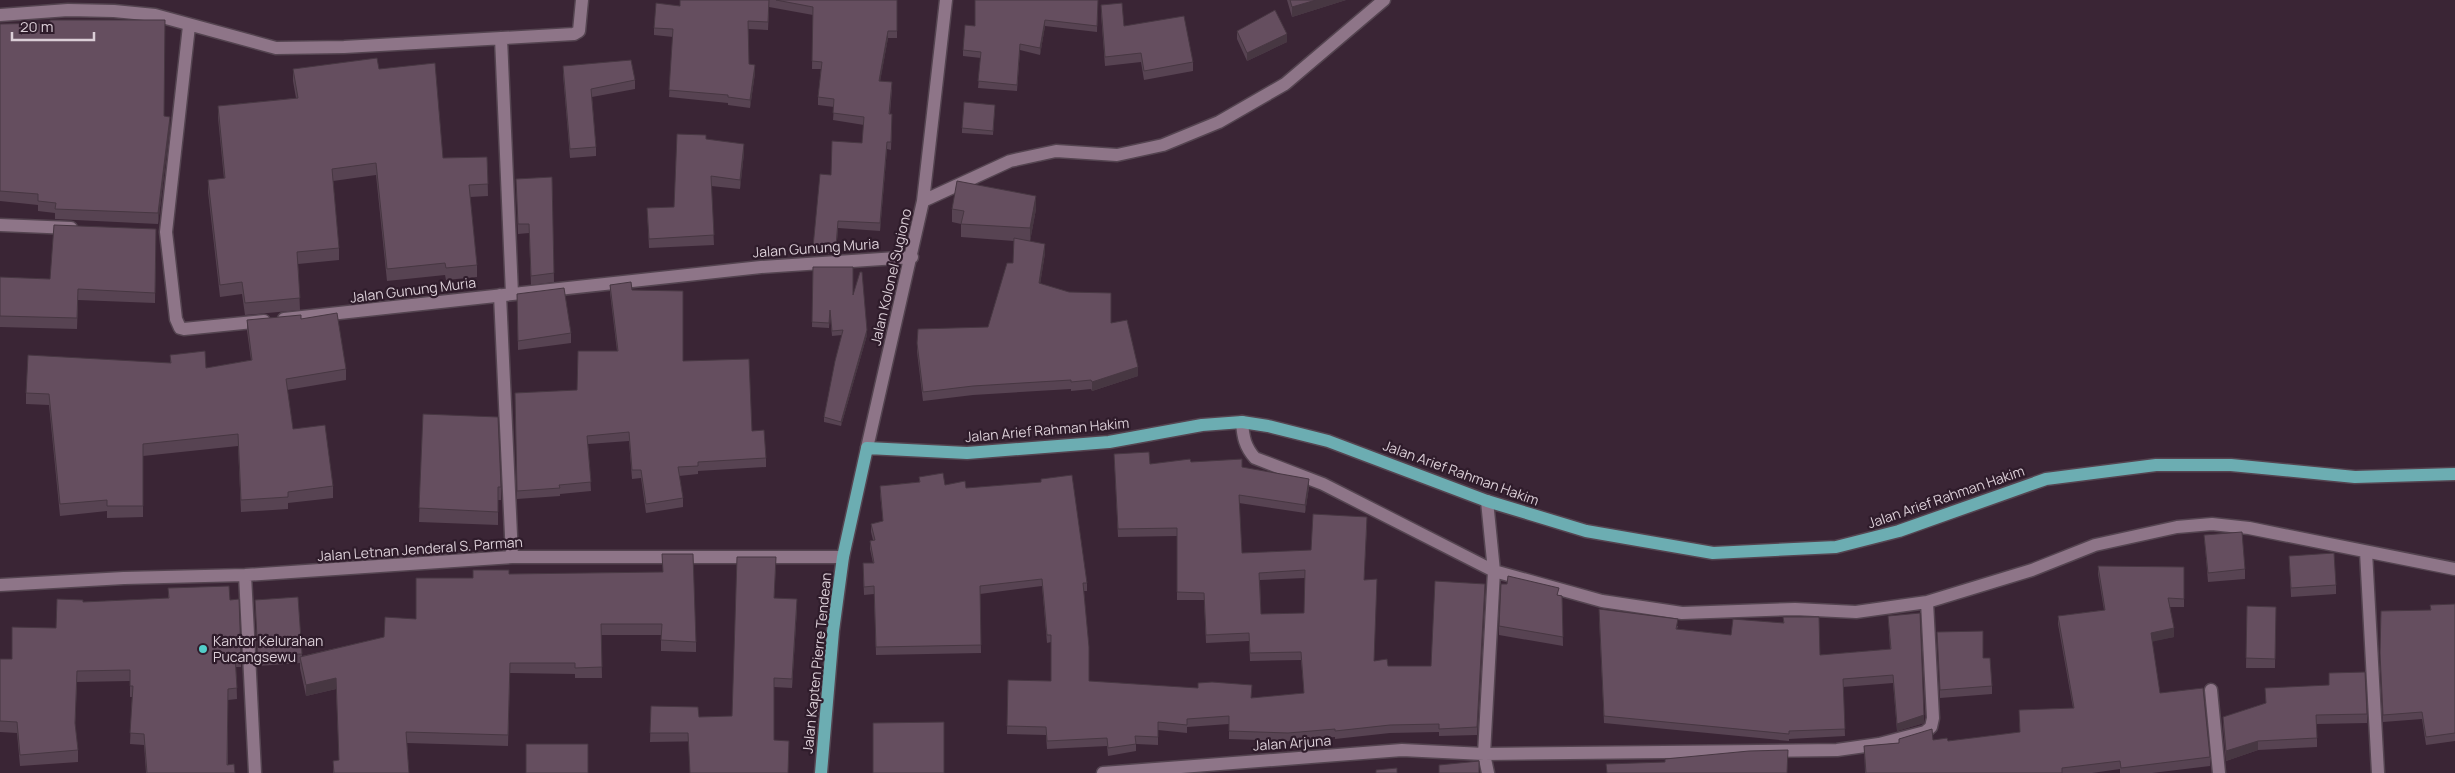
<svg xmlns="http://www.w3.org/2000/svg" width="2455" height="773" font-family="Manrope,sans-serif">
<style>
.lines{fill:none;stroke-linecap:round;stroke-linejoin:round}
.minor-casing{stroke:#544450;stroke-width:15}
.major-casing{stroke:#544450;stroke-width:15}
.minor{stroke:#8e7588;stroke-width:12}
.major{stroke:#6cadb2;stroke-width:12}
.wall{fill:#574352;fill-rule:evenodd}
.shaded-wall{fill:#473742}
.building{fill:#654e5f;stroke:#473742;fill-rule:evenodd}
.poi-dot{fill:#53cdc9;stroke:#2f1c2b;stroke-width:2}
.labels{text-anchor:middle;stroke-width:4.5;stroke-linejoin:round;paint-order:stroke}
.street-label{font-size:14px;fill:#dbced7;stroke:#2f1c2b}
.poi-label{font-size:14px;fill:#dbced7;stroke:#2f1c2b;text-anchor:start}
</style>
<rect width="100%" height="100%" fill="#3a2535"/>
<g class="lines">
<defs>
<path id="minor" d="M0,15L68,10L114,11L155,15L276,48L344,47L574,34L579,31L582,0
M189,26L166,232L176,319L180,328L184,329L264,321
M501,38L512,294
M923,201L1010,161L1056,151L1117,155L1163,145L1219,122L1285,84L1384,0
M0,225L71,228
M500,295L512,557
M284,319L761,267L912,257
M1242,422C1243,437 1245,447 1255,458L1323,484L1494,571L1602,601L1682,613L1795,609L1856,612L1927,602L2032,570L2095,545L2177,527L2212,524L2249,528L2455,569
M867,448L923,201L946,0
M1487,501L1494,571L1484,754L1488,773
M2366,552L2378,773
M245,575L255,773
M0,585L124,578L245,575L512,557H843
M2211,690L2219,773
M1103,773L1402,750L1484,754L1837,750L1879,744L1925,732L1931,727L1933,718L1927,602"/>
<path id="major" d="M821,773L833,631L843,557L867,448L967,453L1109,442L1202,425L1242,422L1268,426L1328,441L1487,501L1586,531L1713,553L1836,547L1899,531L2046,479L2156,465H2231L2355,477L2455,474"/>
</defs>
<use href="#minor" class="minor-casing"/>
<use href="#major" class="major-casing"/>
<use href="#minor" class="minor"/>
<use href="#major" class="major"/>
</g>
<path class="wall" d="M680,0H897V38H888L880,81L892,89L890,114L892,122L891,150L887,149L880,231L838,228L836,253L813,255V247L831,175L862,143L864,125L833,120L834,107L818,105V97L821,69H812L813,15L769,7L768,30L748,29L749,64L755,73L750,108L728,105V103L669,97L673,37L654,35V28L680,6Z
M1098,0L1097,32L1045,26L1040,55L1020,50L1017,91L978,88L981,58L963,56V50L975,26Z
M1287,0H1346L1292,17Z
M1101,5L1124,26L1193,62V71L1144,80L1141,62L1105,66L1101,14Z
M0,24L165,116L170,127L158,224L55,219V213L38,211V205L0,201Z
M1237,31L1287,42L1247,61L1237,39Z
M563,66L635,80V89L592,97L596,147V156L570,158L563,75Z
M293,69H379L443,158L487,157L488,196L470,197L477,265V277L446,280L445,275L387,281L376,175L333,181L339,248V260L298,264L300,310L245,315L242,294L220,297L208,192V180L224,179L218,118V106L296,98L293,81Z
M995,105L993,135L962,133V128Z
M706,139L744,153L740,189L711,186L714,245L649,248L647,208L674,207Z
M552,177L554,282L531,285L529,233L518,234L516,179Z
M952,209H1036L1030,241L1045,253L1040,284L1111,323L1138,376L1092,391L1091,389L1071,391V389L973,395L923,401L917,352V343L988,327L1013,263L1014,241L961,237V224L952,222Z
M156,229L155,303L78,300L77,329L0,327V277L50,279Z
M813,267L853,294L867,335L841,426L824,422V417L842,335L832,336L830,315L829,328L812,327Z
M610,285L632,290L683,361L752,431L766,458V467L698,471V474L679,476L683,498V507L646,513L641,478L632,479L629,441L588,444L591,491L560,494V496L517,499L515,393L577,390L617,351L610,293Z
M517,294L571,333V343L518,350Z
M301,319L346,369V380L287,390L293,429L333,486V498L288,503V509L241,512L238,446L143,456V517L107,518V511L60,516L49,405L26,404V393L170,363V355L206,368L251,360L247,331V320Z
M423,414L501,487V500H498V525L419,522Z
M1114,454L1150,464L1191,462L1242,467L1309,487L1305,513L1239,503L1242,553L1311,550L1367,525L1364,580L1374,661L1388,666H1431L1485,592L1477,735L1439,736V732L1390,733L1335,739V737L1288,741L1229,739V724L1187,727V733L1158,730V745L1136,744V751L1108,756L1107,746L1047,749L1046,735L1007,734L1008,680L1051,681V642L1047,643L1042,586L980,594L981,653L876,655L874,594L864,595L863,571L873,563L870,549V541L873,540L871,532V524L883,521L880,494V486L919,482V477L945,485L966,488L1087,583V591H1084L1089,681L1251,698L1304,693L1301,660L1250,661L1249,641L1206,643L1204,600H1177V536L1118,537ZM1305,578L1304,613L1261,614L1260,580Z
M2204,535L2245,569V579L2208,582Z
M2289,556L2336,585V594L2291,597Z
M776,565L774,598L797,608L792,688L774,687V740L650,742L651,706L699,717L732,716Z
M2098,566L2184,567V607H2170L2174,637L2152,641L2160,693L2210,757V766L2152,773H2120V769L2092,773H1865L1864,746L1933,740L1948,741L2020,732L2019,710L2073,708L2058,624V616L2104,610L2098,574Z
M662,572L696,642V652L661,651V635H601L602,678H575V674L510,673L508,746L407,743L409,773H333V761L339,760L336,689L306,696L300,668V663L258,666L255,600L298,597L302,656L384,637L416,619L473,578L509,574Z
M168,588L230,600L241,655V667H236L237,699L228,700V765L235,773H146L144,745L130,744L132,697H130V681L77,682L75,726L78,750V762L20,766L17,733L0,732V659H12L56,628L83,602L168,598Z
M1559,595L1562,596L1563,646L1499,635V626Z
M2455,604V741L2426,745L2422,719L2383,722L2380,661L2381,611L2430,610V605Z
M2247,606L2276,607L2275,668H2246Z
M1888,616L1924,723L1897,731L1893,683L1843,687L1845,736L1789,739V741L1604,723L1599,617L1678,626L1677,629L1731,635L1783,623V617L1820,655L1890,649Z
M1937,632L1983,658L1992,686V694L1940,698Z
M2265,688L2367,714V723L2317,724V747L2258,750L2226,761L2223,726V717L2266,703Z"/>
<path class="shaded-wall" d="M1316,0H1346L1292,17V7Z
M1045,20V26L1040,55V48Z
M888,31V38L879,88V81Z
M1287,34V42L1247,61V53Z
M755,65V73L750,108V100Z
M170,117V127L158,224V213Z
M887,142V149L880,231V223Z
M744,144V153L740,189V180Z
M1036,196V209L1030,242V228Z
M838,221V228L836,253V246Z
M1045,244V253L1039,292V283Z
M867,330V335L841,426V422Z
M1138,367V376L1092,391V382Z
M1309,479V487L1305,513V505Z
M1485,584V592L1477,735V727Z
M797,599V608L792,688V679Z
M2174,628V637L2151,642V633Z
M336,678V689L306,696V685Z
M1924,715V723L1897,731V724Z
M2258,741V750L2226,761V751Z"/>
<path class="building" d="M680,0H769L768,22L748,21L749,64L755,65L750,100L728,97V95L669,90L673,29L654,28L656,3L680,6Z
M776,0H897V31H888L879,81L892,82L889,114H892L891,142H887L880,223L838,221L836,246L813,247L820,174L831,175L832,141L862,143L864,117L833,113L834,99L818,97L822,62L812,61L813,7Z
M975,0H1098L1097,26L1045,20L1040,48L1020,44L1017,85L978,81L981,52L963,50L965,25L975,26Z
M1290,0H1316L1292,7Z
M1122,3L1124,26L1184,16L1193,62L1144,71L1141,53L1105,57L1101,5Z
M1275,10L1287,34L1247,53L1237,31Z
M50,20H165L164,116L170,117L158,213L55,209L56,203L38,201V194L0,191V24L50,23Z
M377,58L379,69L435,63L443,158L487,157L488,184L469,185L477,265L446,268L445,263L387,269L376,163L332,169L339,248L297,252L300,298L245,303L242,282L220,285L208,180L225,178L218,106L298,98L293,69Z
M631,60L635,80L591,89L596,147L570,149L563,66Z
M964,102L995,105L993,131L962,128Z
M677,134L706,135V139L744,144L740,180L711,176L714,235L649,239L647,208L674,207Z
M552,177L554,273L531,276L529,224H518L516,179Z
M957,181L1036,196L1030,228L961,224L964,211L952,209Z
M54,225L156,229L155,293L78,289L77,318L0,316V277L50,279Z
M1014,238L1045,244L1039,283L1069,292L1111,293V323L1127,320L1138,367L1092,382L1091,380L1071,382V380L973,386L923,392L917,343L918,329L988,327L1007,263H1013Z
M813,267H853V295L860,272H862L867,330L841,422L824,417L835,361L843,330L832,331L830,310L829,323L812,322Z
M631,282L632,290L683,291V361L749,359L752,431L764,430L766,458L698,462V466L678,467L683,498L646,504L641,470H632L629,432L587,436L591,482L559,485L560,488L517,491L515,393L577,390L578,351H618L610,285Z
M564,288L571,333L518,341L517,294Z
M337,313L346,369L286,379L293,429L325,425L333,486L288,492V497L241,500L238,434L143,444V506H107V500L60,504L49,394L26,393L28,355L171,363L170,355L205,351L206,368L252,360L247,320L301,315V319Z
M423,414L498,417L501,487H498V512L419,508Z
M1149,452L1150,464L1190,459L1191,462L1242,459V467L1309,479L1305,505L1239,495L1242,553L1311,550L1313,514L1367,517L1364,580L1377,579L1374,661L1387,659L1388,666H1431L1435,581L1485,584L1477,727L1439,729V724L1390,725L1335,731V729L1288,733L1229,731V716L1187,719V725L1158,722V737L1135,736L1136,744L1108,748L1107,738L1047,741L1046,727L1007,726L1008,680L1051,681V635H1047L1042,579L980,586L981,645L876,647L874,586L864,587L863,563H874L870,541L875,540L871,524L883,521L880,486L920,482L919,477L943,473L945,485L965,481L966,488L1041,482V479L1072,475L1087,583H1083L1089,647V681L1198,688V683L1212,682L1252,685L1251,698L1304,693L1301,652L1250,653L1249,633L1206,635L1204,593L1177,592V528L1118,529L1114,454ZM1305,570L1304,613L1261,614L1259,573Z
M2242,532L2245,569L2208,573L2204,535Z
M2334,553L2336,585L2291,588L2289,556Z
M662,554H693L696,642L661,640L662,624H601L602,667L575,668V663H510L508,735L406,732L409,773H334L333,761L339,760L336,678L306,685L300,657L384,637L385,617L416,619V578H473V570H509V574L663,572Z
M737,557H776L774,598L797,599L792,679L774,678V740L789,741L788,773H690L688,733H650L651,706L698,707L699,717L732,716Z
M2098,566L2184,567V599L2168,598L2174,628L2151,633L2160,693L2203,688L2210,757L2121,768L2120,761L2062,768V773H1866L1864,746L1899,743V739L1932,729L1933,740L1947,738L1948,741L2020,732L2019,710L2074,708L2058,616L2105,610Z
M1508,576L1559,588L1557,595L1562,596L1563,637L1499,626L1501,584H1507Z
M229,586L230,600L239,599L241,655L235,656L237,688L228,689L227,765L234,764L235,773H147L144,734L130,733L133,686H130V670L77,671L75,723L78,750L20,755L17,722L0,721V659H12V627L56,628L57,599L83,600V602L169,598L168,588Z
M298,597L302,654L258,656L255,600Z
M2455,604V733L2426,737L2422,712L2383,715L2380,653L2381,611L2431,610L2430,605Z
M2247,606L2276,607L2275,659L2246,658Z
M1599,609L1678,619L1676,629L1731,635L1733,619L1784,623L1783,617H1819L1820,655L1891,649L1888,616L1920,613L1924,715L1897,724L1893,675L1843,679L1845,729L1789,731V734L1604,716Z
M1983,631V658H1990L1992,686L1940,690L1937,632Z
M2365,672L2367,714L2316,715L2317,738L2258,741L2226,751L2223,717L2266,703L2265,688L2329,685V673Z
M944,722V773H873V723Z
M526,744H588V773H526Z
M1788,750L1787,773H1607L1606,764L1665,762V759L1749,751Z
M1479,761V773H1439V765Z
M1397,768V773H1376V770Z"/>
<circle class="poi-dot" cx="203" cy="649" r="5"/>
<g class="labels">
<g class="street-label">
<text transform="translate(816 248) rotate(-4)" y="5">Jalan Gunung Muria</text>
<text transform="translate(891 277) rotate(-77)" y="5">Jalan Kolonel Sugiono</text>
<text transform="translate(413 290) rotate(-7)" y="5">Jalan Gunung Muria</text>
<text transform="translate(1047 430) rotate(-5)" y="5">Jalan Arief Rahman Hakim</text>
<text transform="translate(1461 473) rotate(20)" y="5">Jalan Arief Rahman Hakim</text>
<text transform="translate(1946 497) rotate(-19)" y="5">Jalan Arief Rahman Hakim</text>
<text transform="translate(420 549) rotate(-4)" y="5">Jalan Letnan Jenderal S. Parman</text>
<text transform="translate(817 663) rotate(-84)" y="5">Jalan Kapten Pierre Tendean</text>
<text transform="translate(1292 743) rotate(-4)" y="5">Jalan Arjuna</text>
</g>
<g class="poi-label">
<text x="213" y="646">Kantor Kelurahan<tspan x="213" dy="16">Pucangsewu</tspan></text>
</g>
</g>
<path d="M12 32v8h82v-8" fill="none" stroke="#dbced7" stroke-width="2.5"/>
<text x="20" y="32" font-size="15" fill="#dbced7" stroke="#2f1c2b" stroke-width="4" paint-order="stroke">20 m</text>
</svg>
